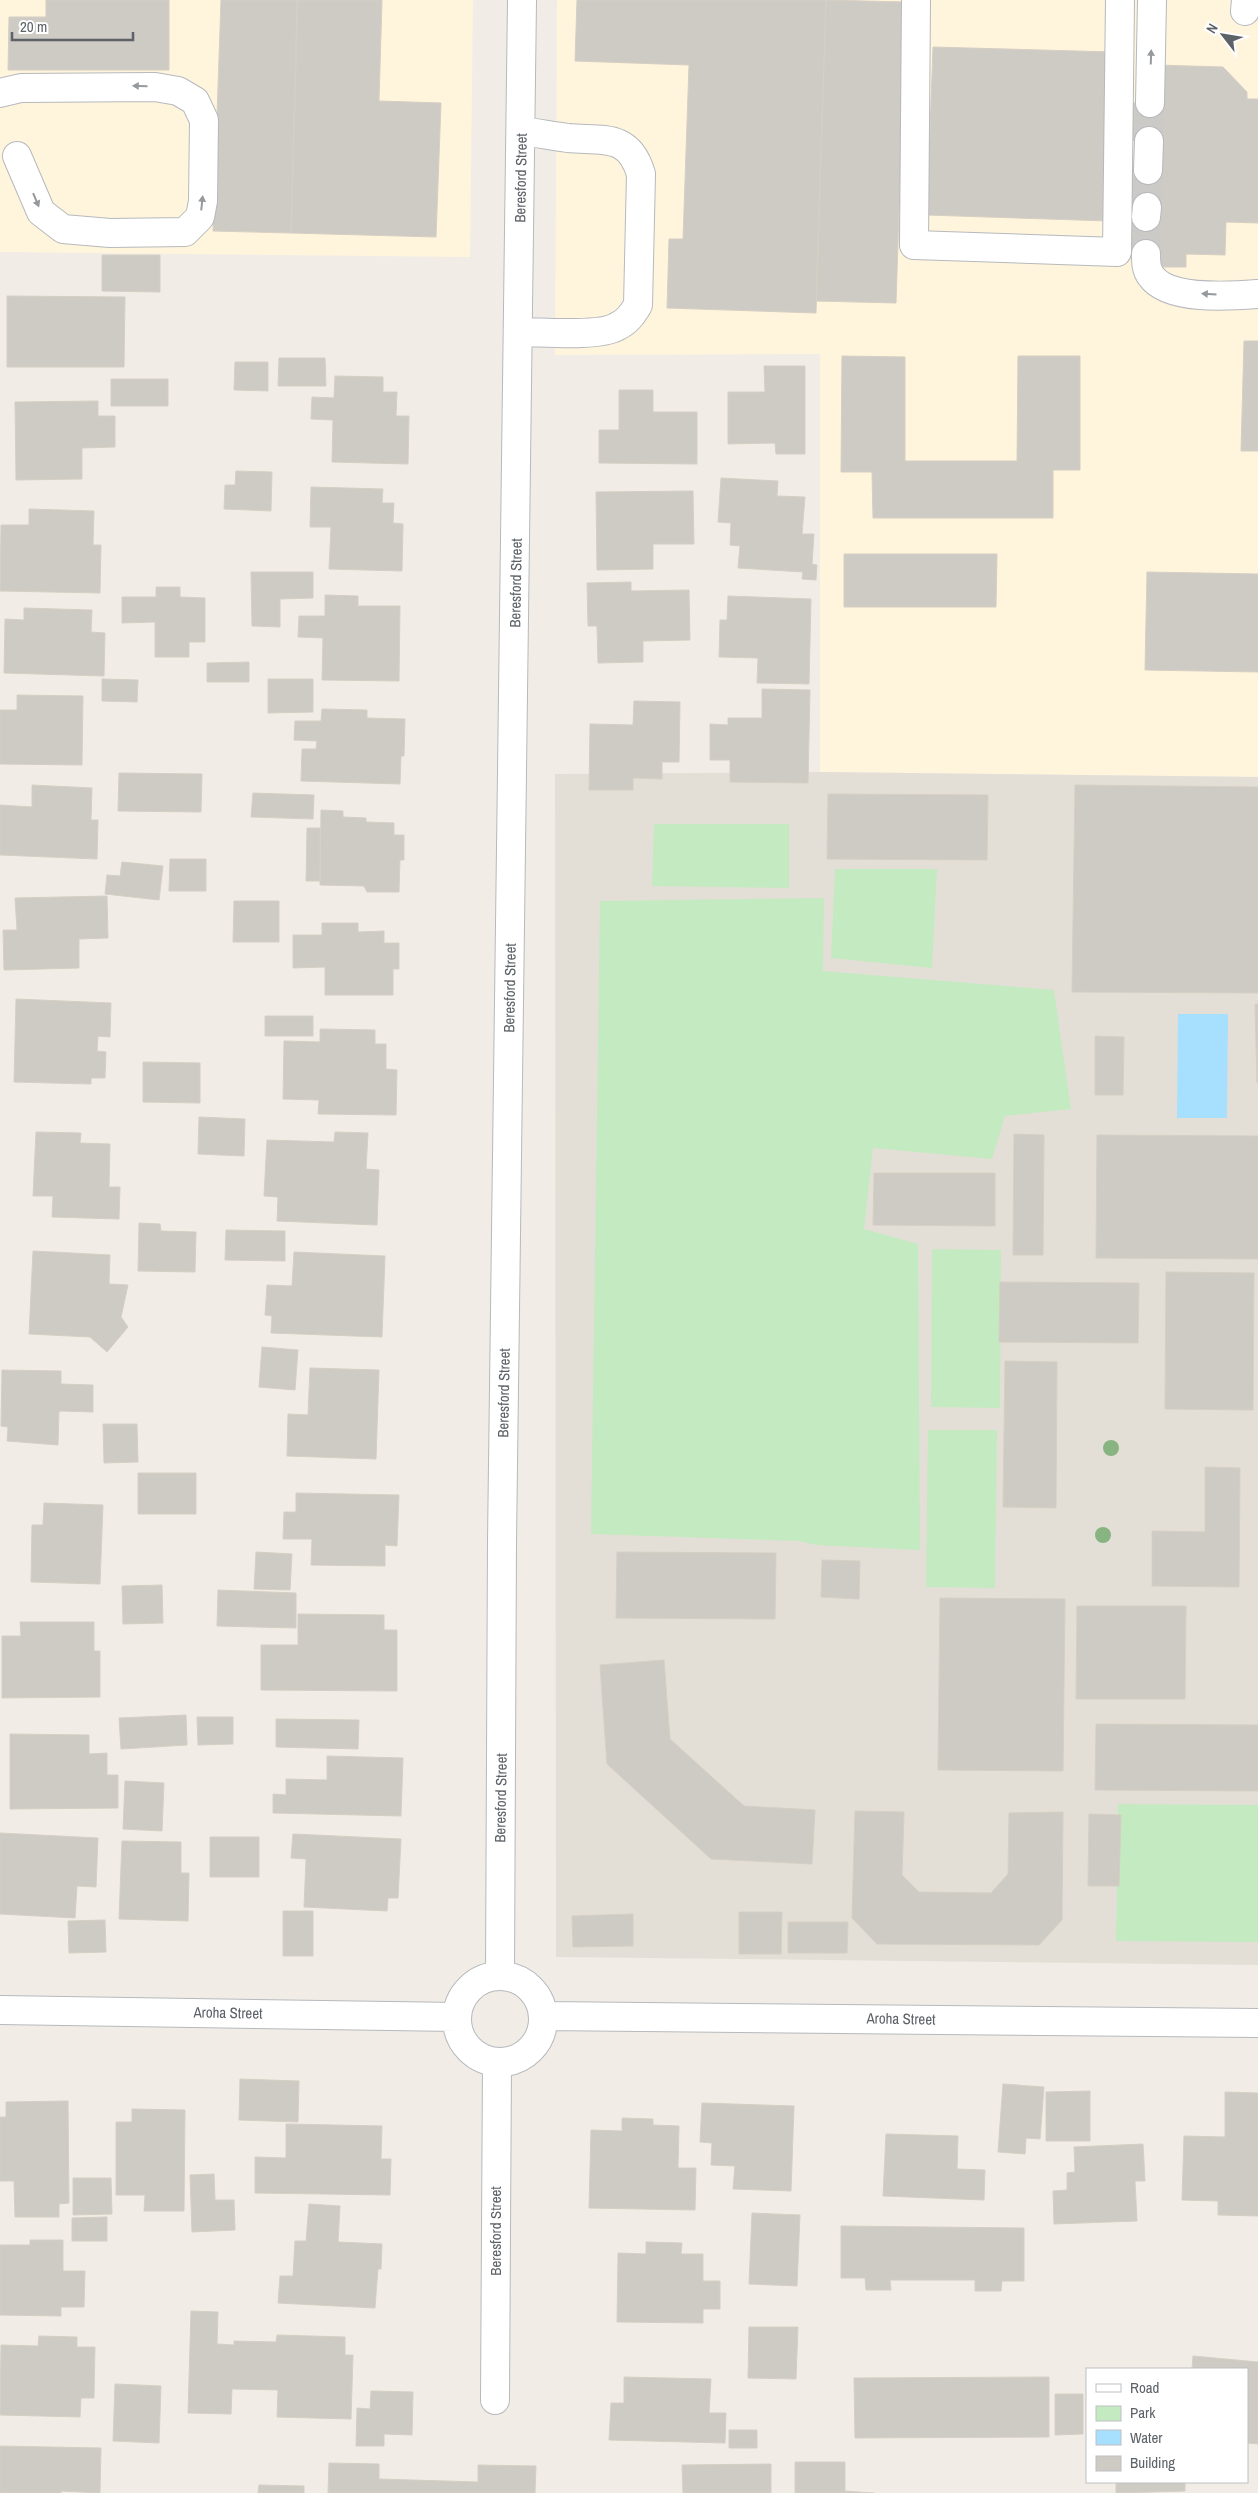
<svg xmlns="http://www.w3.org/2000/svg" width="1258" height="2493" font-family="'Archivo Narrow',sans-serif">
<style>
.commercial{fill:#fff4dc}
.education{fill:#e3dfd6}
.green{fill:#c4eac1}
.water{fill:#a7e0ff}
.building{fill:#cecac4;stroke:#d6cfc3}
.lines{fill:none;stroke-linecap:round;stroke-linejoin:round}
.minor-tunnel{stroke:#cccac6;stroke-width:28;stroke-dasharray:28 14;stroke-linecap:butt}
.minor-casing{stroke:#b6b9bd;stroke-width:30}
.minor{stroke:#fff;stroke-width:28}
.tree{fill:#87b481}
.oneway{fill:#96999c}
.labels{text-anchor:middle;stroke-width:4;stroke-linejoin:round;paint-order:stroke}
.street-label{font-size:15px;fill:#5d6267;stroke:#fff}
</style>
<rect width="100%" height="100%" fill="#f1ede6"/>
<path class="commercial" d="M0,0H473L470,257L0,252Z
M557,0H1258V777L820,772V354L555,355Z"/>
<path class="education" d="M820,772L1258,777V1965L556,1957L555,774Z"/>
<path class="green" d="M654,824H789V888L652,886Z
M835,869H937L932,968L831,958Z
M824,898L823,971L1054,990L1071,1109L1005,1116L992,1159L873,1148L864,1229L918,1244L920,1550L816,1545L799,1541L591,1534L600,901Z
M932,1249L1001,1250L1000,1408L931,1407Z
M928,1430H997L995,1588L926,1587Z
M1118,1804L1258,1805V1942L1116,1941Z"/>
<path class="water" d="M1178,1014H1228L1227,1118H1177Z"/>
<path class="building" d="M46,0H169V70H8L9,17H46Z
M221,0H298L291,233L213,231Z
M297,0H382L379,101L441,103L436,237L291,233Z
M577,0H826L816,313L667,308L669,239H683L689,65L575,61Z
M826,0L906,2L896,303L816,301Z
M933,47L1113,52L1108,221L927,215Z
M1157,65L1223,67L1247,92V99H1258V223L1226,222L1225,255L1186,254V267H1159L1152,254Z
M1127,103H1156V141L1126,140Z
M1125,169L1155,170L1154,207L1124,206Z
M1124,216L1154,217L1152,254H1123Z
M102,255H160V292L102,291Z
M7,296L125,297L124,367H7Z
M1244,341H1258V451H1241Z
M842,356L905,357V461H1017L1018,356H1080V470H1053V518H873L872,472H841Z
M279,358H325L326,386H278Z
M235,362H268V391L234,390Z
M764,366H805V454H776L775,443L728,444V392H765Z
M335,376L383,377V392H397L396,416H409L408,464L332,462L333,420L311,419L312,397L334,398Z
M111,379H168V406H111Z
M619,390H653V412H697V464L599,463V430H619Z
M98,401V416H115V447L82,448V479L16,480L15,402Z
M236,471L272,472L271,511L224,509L225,485H235Z
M721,478L778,481L777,496L805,497L802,534H814L812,564L817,565L816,580L802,579L803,572L738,568L740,546L730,545L731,523L718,522Z
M311,487L383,489L382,503H394L393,523L403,524L402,571L329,569L331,527H310Z
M693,491L694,544H653V569L597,570L596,492Z
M29,509L94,511L93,545H101L100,593L0,591L1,525H29Z
M844,554H997L996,607H844Z
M251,572H313V598L280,599V627L252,626Z
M1147,572L1258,574V672L1145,670Z
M631,582V591L689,590L690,640L643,641V662L598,663L597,626H588L587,583Z
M156,587H180V597L205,598V642H189V657H155V622L122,623V597H156Z
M325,595L358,596V606H400L399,681L322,680L323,638L298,637L299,616H325Z
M728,596L811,599L809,684L757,683L758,658L719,657L720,620H727Z
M24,608L92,610L91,632L105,633L104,676L4,673L5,619L24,620Z
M249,662V682H207V663Z
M102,679L138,680L137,702L102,701Z
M268,679H313V712L268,713Z
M762,689L810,690L808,783L730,782V760H710V724L728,725V718H762Z
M17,695L83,696L82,765L0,764V710H17Z
M634,701L680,702L679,762H662V779L633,778V790H589L590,724L633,725Z
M322,709L367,710V718L405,719L404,756H401L400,784L301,781L302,749H316L317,741L294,740L295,721H321Z
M119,773L202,774L201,812L118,811Z
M32,785L92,788L91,820H98L97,859L0,855V805L32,807Z
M1075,785L1258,787V993L1072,992Z
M253,793L314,795L313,819L251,817Z
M828,794L988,795L987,860L827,859Z
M321,810L343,811V817L366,818V822L394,823V835H404V860H400L399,892H367L364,886L320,885Z
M307,828H320V881H306Z
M170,859H206V891H169Z
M122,862L163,866L159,900L105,894L107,875L120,876Z
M107,896L108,938L79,939V968L4,970L3,930H17L15,898Z
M234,901H279V942H233Z
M322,923H358V932L384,931V943H399V969H393V995H325V967L293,968V935H322Z
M16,999L111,1003L110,1037L98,1036L97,1051L106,1052L105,1078H91V1084L14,1082Z
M1255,1004H1258L1257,1083Z
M265,1016H313V1036H265Z
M320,1029L375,1030V1044H386V1069L397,1070L396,1115L318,1114L319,1100L283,1099L284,1041L320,1042Z
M1095,1036L1124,1037L1123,1095H1095Z
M143,1062L200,1063V1103L143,1102Z
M199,1117L245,1119L244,1156L198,1154Z
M36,1132L81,1133L80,1143L110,1144L109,1187H120L119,1219L52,1217L53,1196H33Z
M335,1132L368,1133L366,1169L379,1170L377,1225L277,1221L278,1197L264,1196L267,1140L334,1142Z
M1014,1134L1044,1135L1043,1255H1013Z
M1097,1135L1258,1136V1259L1096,1258Z
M874,1173H995V1226L873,1225Z
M139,1223L160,1224L161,1231L196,1232L195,1272L138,1271Z
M226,1230L285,1231V1261L225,1260Z
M33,1251L110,1255L109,1284L128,1285L121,1317L128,1327L107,1352L90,1337L29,1334Z
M294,1252L385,1256L382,1337L271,1333L272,1316L265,1315L267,1285L292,1286Z
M1166,1272L1254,1273L1253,1410L1165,1409Z
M1000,1282L1139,1283L1138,1343L999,1342Z
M262,1347L298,1350L295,1390L259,1387Z
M1005,1361L1057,1362L1056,1508L1003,1507Z
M310,1368L379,1370L376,1459L287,1456L288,1414L308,1415Z
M2,1370L61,1371V1384L93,1385V1412L59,1411L58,1445L7,1441L8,1427L1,1426Z
M103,1424H137L138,1462L104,1463Z
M1205,1467L1240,1468L1239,1587L1152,1586V1531L1205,1532Z
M138,1473H196V1514H138Z
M296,1493L399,1495L397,1546L385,1545V1566L311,1565L312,1539H283L284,1512H296Z
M44,1503L103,1505L100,1584L31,1582L32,1525H43Z
M256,1552L292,1554L290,1590L254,1589Z
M617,1552L776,1553L775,1619L616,1618Z
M822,1560L860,1561L859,1599L821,1597Z
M162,1585L163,1623L123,1624L122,1586Z
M218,1590L296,1593V1628L217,1626Z
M940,1598L1065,1599L1063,1771L938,1770Z
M1077,1606H1186L1185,1699H1076Z
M298,1614L384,1615V1630H397V1691L261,1690V1645H298Z
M20,1622H94V1651H100V1697L2,1698V1636H21Z
M664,1660L670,1739L744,1806L815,1810L812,1864L711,1859L607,1764L600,1665Z
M186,1715L187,1745L121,1749L119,1718Z
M197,1717H233V1744L198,1745Z
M276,1719L359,1720L358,1749L276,1747Z
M1096,1724L1258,1725V1791L1095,1790Z
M10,1734L89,1735V1754L107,1753V1775H118V1808L10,1809Z
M327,1756L403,1758L401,1816L273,1813V1794L286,1795V1779L327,1780Z
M125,1781L164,1783L162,1831L123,1829Z
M855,1811L904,1812L902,1875L919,1892L991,1893L1008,1874L1009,1813L1063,1812L1062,1920L1039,1945L877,1944L852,1918Z
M1089,1814L1121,1815L1119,1886H1088Z
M0,1833L98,1838L96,1887L77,1886L75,1918L0,1914Z
M293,1834L401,1839L398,1898H388L387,1911L304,1907L306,1859L291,1858Z
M210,1837H259V1877H210Z
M122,1841L181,1842V1873H189L188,1921L119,1919Z
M283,1911H313V1956H283Z
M739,1912H782L781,1954H739Z
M633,1914V1946L573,1947L572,1916Z
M105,1920L106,1952L69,1953L68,1921Z
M788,1922H848L847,1953H788Z
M240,2079L299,2081L298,2122L239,2120Z
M1003,2084L1044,2087L1040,2139L1026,2138L1025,2154L998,2152Z
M1090,2091V2141H1046V2092Z
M1225,2092L1258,2093V2216L1218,2215V2201L1182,2200L1184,2136L1225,2137Z
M68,2101L69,2203L59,2204V2217H15L14,2181H0V2117H6V2102Z
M702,2103L794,2106L791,2191L733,2189L735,2166L711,2165L712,2143L700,2142Z
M132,2109L185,2110L184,2211H144L145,2195H116V2122H132Z
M622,2118L653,2119V2125L679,2126L678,2168H696L695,2210L589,2208L591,2130L622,2131Z
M286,2124L382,2126L381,2159H391L390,2195L255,2193V2157L286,2158Z
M886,2134L958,2136L957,2169L985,2170L984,2200L883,2196Z
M1143,2144L1145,2181H1135L1137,2221L1054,2224L1053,2191L1067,2190V2173L1075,2172L1074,2147Z
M214,2174L215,2200H234L235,2230L192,2232L190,2175Z
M73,2178H111L112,2214L73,2215Z
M309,2204L340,2206L338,2242L382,2244L381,2269H378L375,2308L278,2303L280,2276H293L295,2241H306Z
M752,2213L800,2215L797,2286L749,2284Z
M107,2217V2241H72V2218Z
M841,2226L1024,2228V2281H1002L1001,2291H975V2280H890L891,2290H866L865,2278H841Z
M30,2240H63V2271H85L84,2307H61V2316L0,2315V2245H30Z
M646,2242L682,2243L681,2254H703V2281H720V2309H703V2323L617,2322L618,2253L646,2254Z
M191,2311L218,2312L217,2344L234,2345V2341L276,2342L277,2335L345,2337V2355H353L351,2419L277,2417L278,2390L232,2389L231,2414L188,2413Z
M749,2327H798L796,2379L748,2378Z
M39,2336L77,2337V2347H95L94,2398H81L80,2417L0,2415L1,2345L38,2346Z
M1193,2356L1258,2362V2444L1247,2443V2369H1180H1192Z
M624,2377L711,2379L709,2413H726L725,2443L609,2440L611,2403H624Z
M1049,2377V2437L855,2438L854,2378Z
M115,2384L161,2386L159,2443L113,2441Z
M371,2391L413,2392L412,2435L384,2434V2446H356L357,2408L370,2409Z
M1055,2394H1083V2434L1055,2435Z
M729,2430H757V2448H729Z
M0,2446L101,2448L100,2493L61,2491V2493H0Z
M795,2462H845V2491L874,2493H795Z
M329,2463L379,2464V2479L478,2482V2465L536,2466L535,2493H328Z
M771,2464V2493H683L682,2465Z
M1116,2482H1185V2491L1116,2493Z
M259,2485L304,2486V2493H258Z"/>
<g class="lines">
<path class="minor-tunnel" d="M1149,141L1150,103
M1147,207L1148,170
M1146,254V217"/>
<defs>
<path id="minor" d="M916,0L914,245L1117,252L1120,0
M1245,11L1246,0
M0,93L21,88L155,87L178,91L195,101L204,120L203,201L200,217L185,232L110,233L63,229L41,212L17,156
M1150,103L1152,0
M1148,170L1149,141
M1146,217L1147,207
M1146,254C1146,262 1146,270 1151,276C1168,301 1231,296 1258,294
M519,332C543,332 598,337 616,327C627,322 632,315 638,305L641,174C629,133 603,141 568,138C553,136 537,133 522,131
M500,1975L502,1542L522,0
M457 2019a43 43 0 1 1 86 0a43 43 0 1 1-86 0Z
M0,2010L457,2017
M544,2016L1258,2023
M495,2400L497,2063"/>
</defs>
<use href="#minor" class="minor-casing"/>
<use href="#minor" class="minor"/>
</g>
<g class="tree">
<circle cx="1111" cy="1448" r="8"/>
<circle cx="1103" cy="1535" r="8"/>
</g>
<defs><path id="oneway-solid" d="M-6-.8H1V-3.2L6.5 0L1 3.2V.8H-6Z" transform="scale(1.25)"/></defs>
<g class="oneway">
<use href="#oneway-solid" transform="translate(1151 57) rotate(-88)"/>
<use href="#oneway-solid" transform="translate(140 86) rotate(-179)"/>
<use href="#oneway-solid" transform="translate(36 200) rotate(67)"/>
<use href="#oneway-solid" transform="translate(202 203) rotate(-84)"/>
<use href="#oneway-solid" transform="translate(1209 294) rotate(-176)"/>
</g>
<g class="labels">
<g class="street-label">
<text transform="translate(521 178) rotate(-89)" y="5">Beresford Street</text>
<text transform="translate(516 583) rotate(-89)" y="5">Beresford Street</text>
<text transform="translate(510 988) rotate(-89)" y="5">Beresford Street</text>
<text transform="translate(504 1393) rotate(-89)" y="5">Beresford Street</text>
<text transform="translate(501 1798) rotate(-89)" y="5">Beresford Street</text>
<text transform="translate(228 2013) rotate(1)" y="5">Aroha Street</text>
<text transform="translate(901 2019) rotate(1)" y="5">Aroha Street</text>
<text transform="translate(496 2231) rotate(-90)" y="5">Beresford Street</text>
</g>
</g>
<rect x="1086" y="2368" width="162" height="115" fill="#ffffff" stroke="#bec0c2"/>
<rect x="1096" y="2384" width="25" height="8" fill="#ffffff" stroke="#bec0c2"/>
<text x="1130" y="2393" font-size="15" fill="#5d6267">Road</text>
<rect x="1096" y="2406" width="25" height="15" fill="#c4eac1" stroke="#bec0c2"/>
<text x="1130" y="2418" font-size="15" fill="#5d6267">Park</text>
<rect x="1096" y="2430" width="25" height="15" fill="#a7e0ff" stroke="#bec0c2"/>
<text x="1130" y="2443" font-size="15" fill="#5d6267">Water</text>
<rect x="1096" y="2456" width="25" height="15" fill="#cecac4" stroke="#bec0c2"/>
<text x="1130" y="2468" font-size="15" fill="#5d6267">Building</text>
<g transform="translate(1223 35) rotate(301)" stroke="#ffffff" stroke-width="4" paint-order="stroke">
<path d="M0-4L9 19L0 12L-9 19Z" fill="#5d6267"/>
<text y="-8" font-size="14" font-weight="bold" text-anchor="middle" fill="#5d6267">N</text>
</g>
<path d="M12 32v8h121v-8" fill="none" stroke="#5d6267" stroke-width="2.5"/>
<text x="20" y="32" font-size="15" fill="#5d6267" stroke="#ffffff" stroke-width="4" paint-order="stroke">20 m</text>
</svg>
